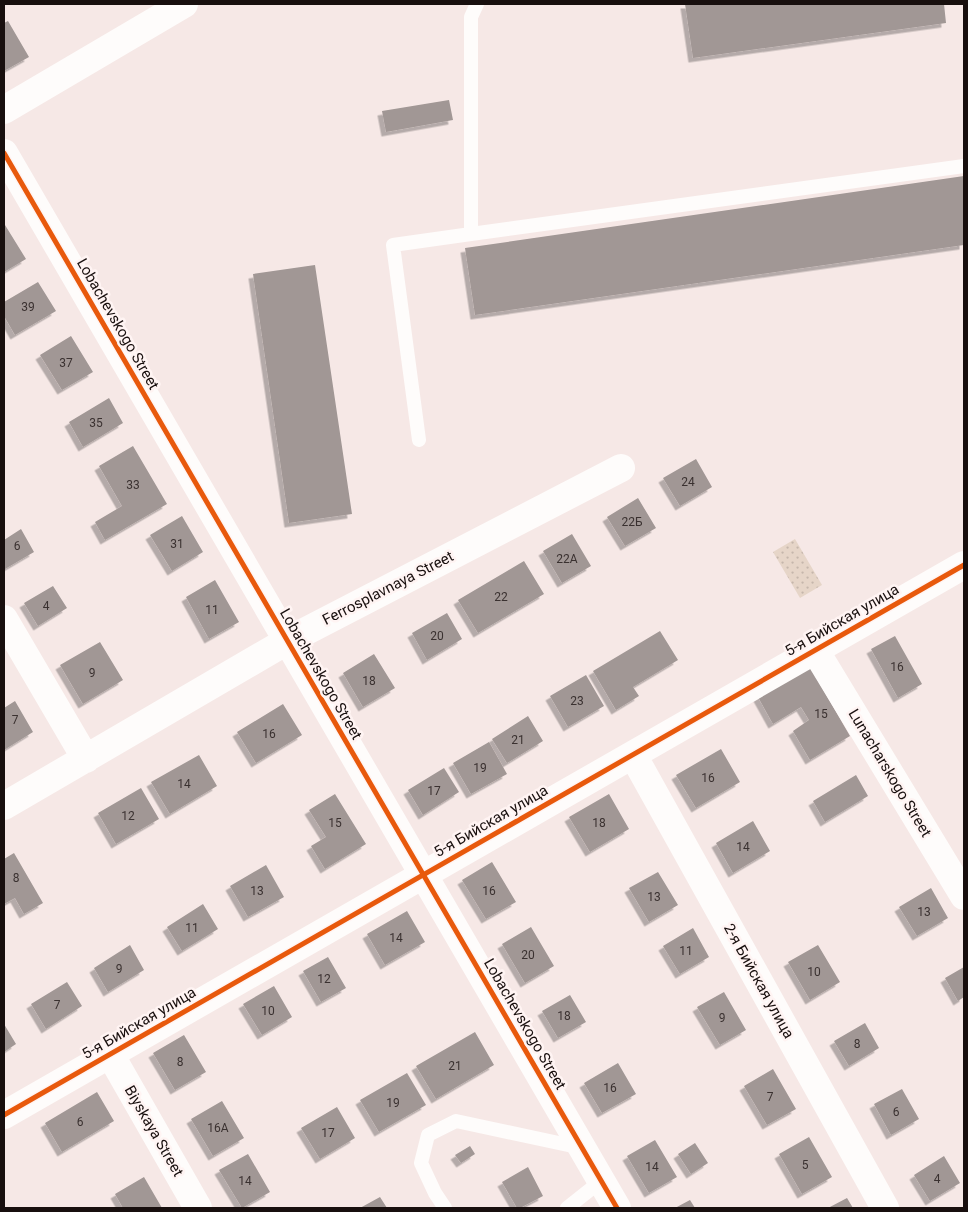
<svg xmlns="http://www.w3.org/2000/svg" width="968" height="1212" font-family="Roboto,sans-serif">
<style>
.grass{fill:url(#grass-dots)}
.building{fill:#a19795;filter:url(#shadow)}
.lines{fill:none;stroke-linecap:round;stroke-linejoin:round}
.service{stroke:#fefcfb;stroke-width:14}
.minor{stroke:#fefcfb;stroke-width:28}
.cycleway-casing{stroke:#fff4f3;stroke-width:8}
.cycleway{stroke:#e8590c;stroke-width:5}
.labels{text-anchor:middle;stroke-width:5;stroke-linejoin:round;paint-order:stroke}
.number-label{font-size:12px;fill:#3a3130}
.street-label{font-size:15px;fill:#180f0e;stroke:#fff4f3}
</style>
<defs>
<pattern id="grass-dots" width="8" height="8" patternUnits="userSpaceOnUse" patternTransform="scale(1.25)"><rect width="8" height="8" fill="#e6d5c8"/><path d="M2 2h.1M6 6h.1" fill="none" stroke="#c5b6ab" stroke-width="1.8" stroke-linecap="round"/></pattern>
<filter id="shadow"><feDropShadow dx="-4.5" dy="4.5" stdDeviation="0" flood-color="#0004"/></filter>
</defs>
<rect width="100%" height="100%" fill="#f6e8e6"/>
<path class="grass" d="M795,539L822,585L800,598L773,552Z"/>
<path class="building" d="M685,4H944L946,23L693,58Z
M8,21L29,57L4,71V23Z
M449,100L453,120L386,132L382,111Z
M964,176V245L475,315L465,248Z
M5,225L26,259L4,272V226Z
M315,265L352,514L289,523L253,274Z
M38,282L56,311L15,335L4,316V302Z
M71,336L93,372L62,390L40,355Z
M109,398L123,423L83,447L69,422Z
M133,446L167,504L105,540L95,522L122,506L99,466Z
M696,459L712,487L680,506L663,478Z
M638,498L656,528L625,546L607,517Z
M182,516L203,552L172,571L150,535Z
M21,529L34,552L5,569L4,566V540Z
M572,534L591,566L562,583L543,551Z
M524,561L544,594L478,633L458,600Z
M215,580L239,622L209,639L186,597Z
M53,586L67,608L38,626L24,603Z
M447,613L462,639L427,660L412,633Z
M660,631L678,660L633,687L639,696L616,710L593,671Z
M895,636L922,684L898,698L871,649Z
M100,642L123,680L83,704L60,665Z
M374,654L395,688L363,707L343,673Z
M810,667L850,736L810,760L793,731L809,720L801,707L773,724L758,697Z
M586,675L604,706L568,727L550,696Z
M15,701L33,732L4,750V708Z
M283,704L302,735L256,763L237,732Z
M528,716L543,741L507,763L492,739Z
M489,742L507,774L471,794L453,763Z
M721,749L740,782L696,808L676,775Z
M199,755L217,786L170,814L151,782Z
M444,768L459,792L423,815L408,790Z
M856,775L868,796L825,822L813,801Z
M141,788L159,819L116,844L98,813Z
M335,794L366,844L325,869L311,846L326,837L309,810Z
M609,794L629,829L590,852L569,817Z
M753,821L770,851L733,873L716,843Z
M14,853L43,903L24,914L15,898L4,904V859Z
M492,862L516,902L486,919L462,880Z
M266,865L284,897L248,917L230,886Z
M658,872L678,905L649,922L629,888Z
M931,888L948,918L917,936L899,907Z
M203,904L218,929L182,951L167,927Z
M407,911L425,942L385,965L367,934Z
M531,927L554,966L525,983L502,944Z
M693,928L709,957L680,974L663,946Z
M130,945L144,970L108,992L94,968Z
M818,945L840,982L810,1000L788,962Z
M328,957L346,988L321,1002L303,971Z
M964,967V997L958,1001L945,978Z
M67,982L82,1006L46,1029L31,1004Z
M274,986L292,1017L262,1035L243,1004Z
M724,992L746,1030L720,1045L697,1007Z
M570,995L586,1022L558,1038L542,1011Z
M865,1023L879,1048L849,1066L834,1041Z
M4,1024L16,1044L4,1052Z
M475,1032L494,1065L436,1099L416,1066Z
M184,1035L206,1072L175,1090L153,1053Z
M618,1063L636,1094L602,1113L584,1083Z
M773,1069L796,1109L767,1125L744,1086Z
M407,1073L426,1105L379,1132L360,1100Z
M902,1089L919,1119L891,1135L874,1104Z
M97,1092L114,1121L62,1152L45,1123Z
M222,1101L244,1138L213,1156L191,1119Z
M337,1107L355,1138L320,1159L301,1128Z
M809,1137L832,1177L802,1194L779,1154Z
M655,1140L677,1177L649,1193L627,1156Z
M695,1143L708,1163L691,1174L678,1154Z
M470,1146L475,1154L461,1163L455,1155Z
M248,1154L270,1192L242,1208L219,1170Z
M944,1156L960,1183L930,1201L914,1175Z
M528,1167L543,1196L520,1208H517L502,1182Z
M144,1177L162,1208H123L115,1194Z
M380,1197L387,1208H360Z
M847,1198L853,1208H828Z
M690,1200L695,1208H675Z"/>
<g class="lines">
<path class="service" d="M471,234L964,166
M419,440L393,245L471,234V17L477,4
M445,1208L435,1193L421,1163L428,1135L456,1121L582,1148
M567,1208L601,1181"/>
<path class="minor" d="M4,110L184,4
M4,153L617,1208
M4,619L86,759
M815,650L964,896
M633,755L885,1208
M4,806L287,641L621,468
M110,1054L198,1208
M4,1115L964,565"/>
<defs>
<path id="cycleway" d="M4,153L617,1208
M4,1115L964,565"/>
</defs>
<use href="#cycleway" class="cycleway-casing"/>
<use href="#cycleway" class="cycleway"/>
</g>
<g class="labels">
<g class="number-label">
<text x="28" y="311">39</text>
<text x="66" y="367">37</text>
<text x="96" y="427">35</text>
<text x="688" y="486">24</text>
<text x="133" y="489">33</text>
<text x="632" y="526">22Б</text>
<text x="177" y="548">31</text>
<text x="17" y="550">6</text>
<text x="567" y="563">22А</text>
<text x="501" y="601">22</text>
<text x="46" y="610">4</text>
<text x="212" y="614">11</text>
<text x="437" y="640">20</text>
<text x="897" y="671">16</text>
<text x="92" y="677">9</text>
<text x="369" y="685">18</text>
<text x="577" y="705">23</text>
<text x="821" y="718">15</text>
<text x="15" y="724">7</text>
<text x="269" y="738">16</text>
<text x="518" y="744">21</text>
<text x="480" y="772">19</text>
<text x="708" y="782">16</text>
<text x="184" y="788">14</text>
<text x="434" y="795">17</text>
<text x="128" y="820">12</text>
<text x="335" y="827">15</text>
<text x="599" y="827">18</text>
<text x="743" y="851">14</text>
<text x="16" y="882">8</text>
<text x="257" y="895">13</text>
<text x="489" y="895">16</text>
<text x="654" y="901">13</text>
<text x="924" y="916">13</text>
<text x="192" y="932">11</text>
<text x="396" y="942">14</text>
<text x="686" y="955">11</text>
<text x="528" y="959">20</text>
<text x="119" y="973">9</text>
<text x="814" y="976">10</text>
<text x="324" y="983">12</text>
<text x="57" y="1009">7</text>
<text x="268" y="1015">10</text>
<text x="564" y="1020">18</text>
<text x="722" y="1022">9</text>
<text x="857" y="1048">8</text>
<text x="180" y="1066">8</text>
<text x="455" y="1070">21</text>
<text x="610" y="1092">16</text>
<text x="770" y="1101">7</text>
<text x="393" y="1107">19</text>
<text x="896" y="1116">6</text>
<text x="80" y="1126">6</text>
<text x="218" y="1132">16А</text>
<text x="328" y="1137">17</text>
<text x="805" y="1169">5</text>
<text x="652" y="1171">14</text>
<text x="937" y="1183">4</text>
<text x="245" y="1185">14</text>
</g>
<g class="street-label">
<text transform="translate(118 324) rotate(60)" y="5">Lobachevskogo Street</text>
<text transform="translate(388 588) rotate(-27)" y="5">Ferrosplavnaya Street</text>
<text transform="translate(842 620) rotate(-30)" y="5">5-я Бийская улица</text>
<text transform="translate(321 674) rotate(60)" y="5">Lobachevskogo Street</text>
<text transform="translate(890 773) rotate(59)" y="5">Lunacharskogo Street</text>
<text transform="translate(491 821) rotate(-30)" y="5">5-я Бийская улица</text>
<text transform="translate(759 981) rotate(61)" y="5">2-я Бийская улица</text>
<text transform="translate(139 1023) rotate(-30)" y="5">5-я Бийская улица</text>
<text transform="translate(525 1024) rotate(60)" y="5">Lobachevskogo Street</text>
<text transform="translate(154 1131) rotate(60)" y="5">Biyskaya Street</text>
</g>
</g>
<rect width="968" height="1212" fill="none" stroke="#180f0e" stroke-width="10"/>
</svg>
